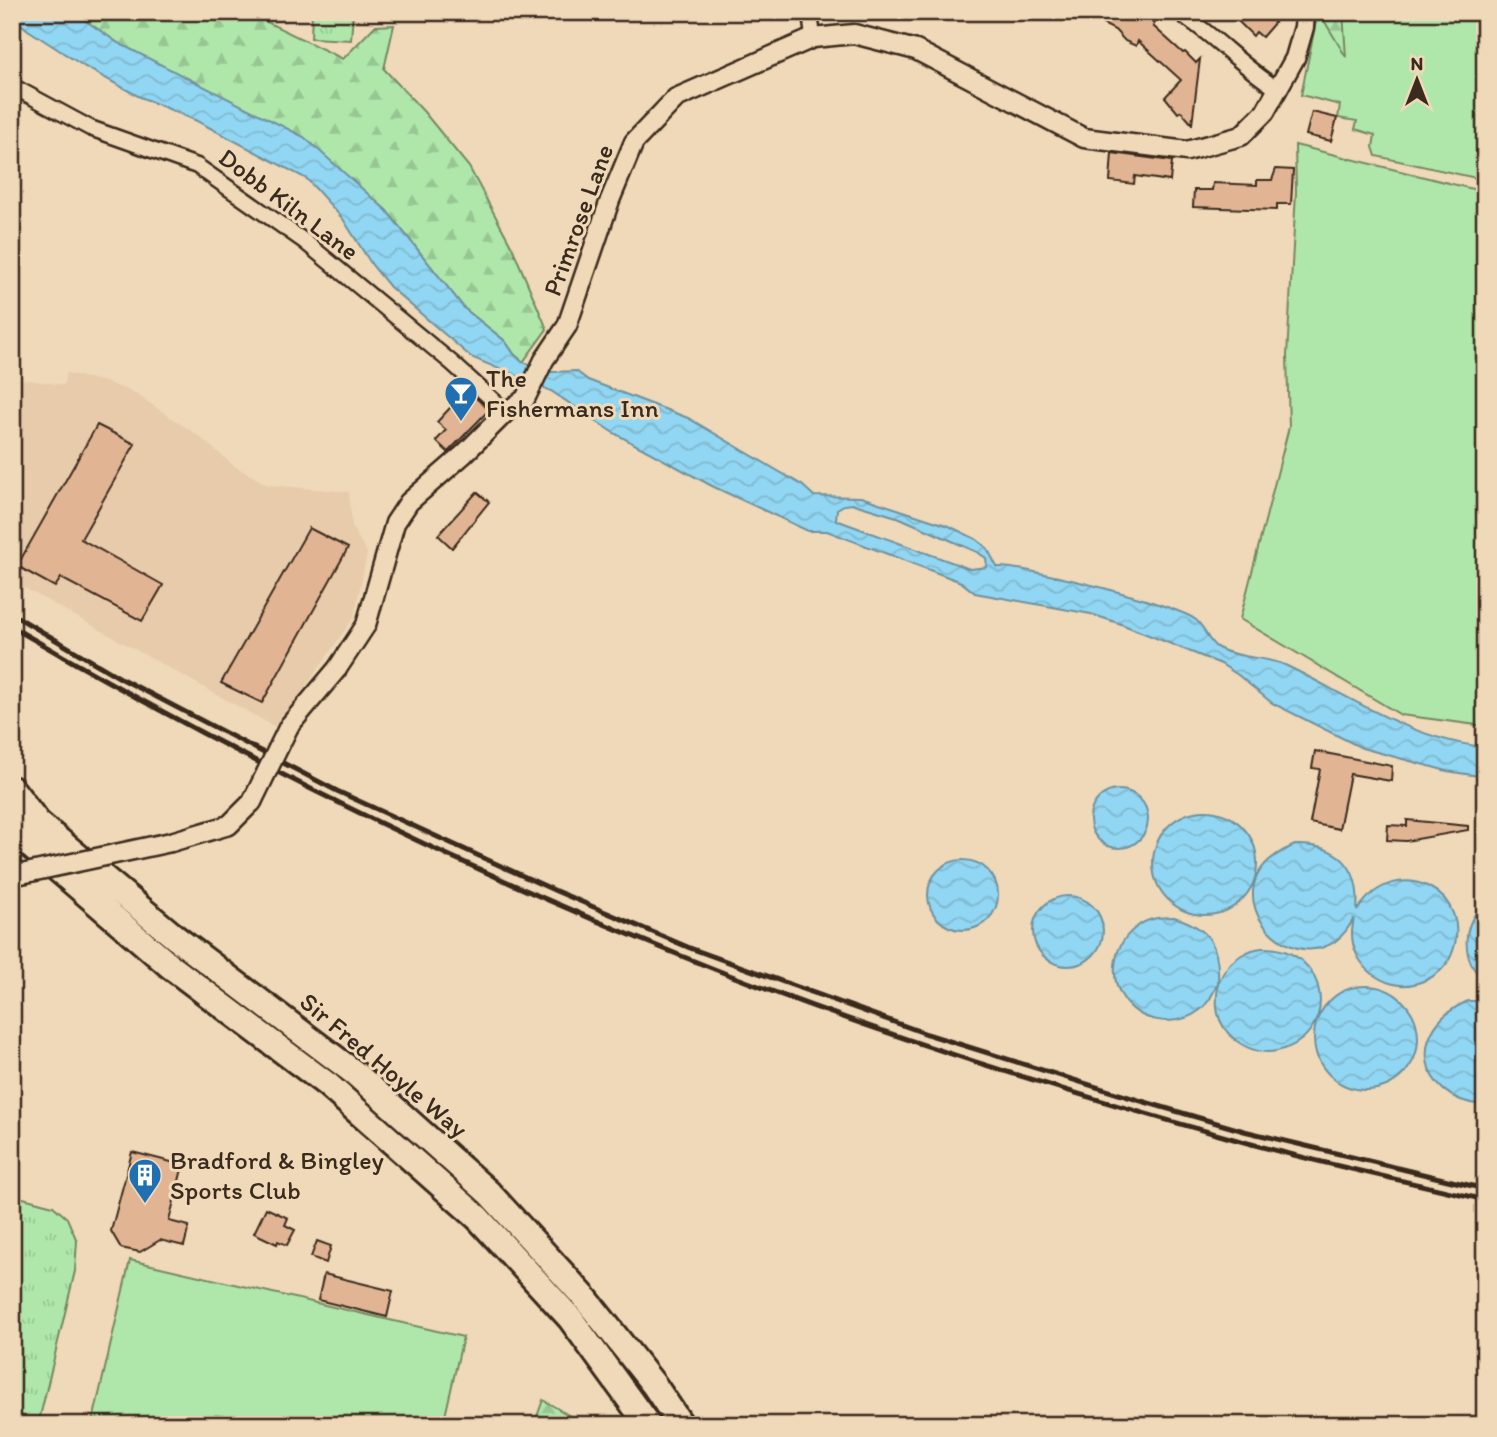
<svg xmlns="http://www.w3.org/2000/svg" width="1497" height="1437" font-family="Itim,sans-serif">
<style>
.built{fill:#e7cbaa}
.grass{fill:#afe7aa;stroke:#758864;stroke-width:2}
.forest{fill:url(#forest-firs);stroke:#758864;stroke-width:2}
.park{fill:url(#park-tufts);stroke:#758864;stroke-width:2}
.water{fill:url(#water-waves);stroke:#6f919d;stroke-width:2;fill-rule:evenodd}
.building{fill:#e1b594;stroke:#3b2a1e;stroke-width:2}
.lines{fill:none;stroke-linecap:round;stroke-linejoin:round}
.minor-casing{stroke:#3b2a1e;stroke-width:19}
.tertiary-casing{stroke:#3b2a1e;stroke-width:23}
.trunk-casing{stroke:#3b2a1e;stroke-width:30}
.minor{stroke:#efd9b8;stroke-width:14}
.tertiary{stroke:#efd9b8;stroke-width:18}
.trunk{stroke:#efd9b8;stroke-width:24}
.rail{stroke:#3b2a1e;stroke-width:5}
.tertiary-bridge-casing{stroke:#3b2a1e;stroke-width:23;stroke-linecap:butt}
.tertiary-bridge{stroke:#efd9b8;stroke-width:18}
.labels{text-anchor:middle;stroke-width:6;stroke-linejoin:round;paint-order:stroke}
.street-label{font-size:26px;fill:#3b2a1e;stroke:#efd9b8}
.poi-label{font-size:26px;fill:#3b2a1e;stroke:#efd9b8;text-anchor:start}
</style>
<defs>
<pattern id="forest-firs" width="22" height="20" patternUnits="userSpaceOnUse" patternTransform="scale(1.75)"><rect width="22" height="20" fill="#afe7aa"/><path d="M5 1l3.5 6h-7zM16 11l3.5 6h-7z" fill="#97c692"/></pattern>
<pattern id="park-tufts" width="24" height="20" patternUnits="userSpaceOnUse" patternTransform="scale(1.75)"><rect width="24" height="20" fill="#afe7aa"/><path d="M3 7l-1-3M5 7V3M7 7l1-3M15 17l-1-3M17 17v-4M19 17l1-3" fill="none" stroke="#97c692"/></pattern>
<pattern id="water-waves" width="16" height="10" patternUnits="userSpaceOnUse" patternTransform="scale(1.75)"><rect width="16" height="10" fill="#91d6f2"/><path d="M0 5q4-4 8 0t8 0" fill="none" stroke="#7eb8cf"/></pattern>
</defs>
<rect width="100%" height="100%" fill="#efd9b8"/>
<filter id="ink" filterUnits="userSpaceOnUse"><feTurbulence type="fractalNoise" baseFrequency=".0143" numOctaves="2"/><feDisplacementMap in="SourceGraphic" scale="14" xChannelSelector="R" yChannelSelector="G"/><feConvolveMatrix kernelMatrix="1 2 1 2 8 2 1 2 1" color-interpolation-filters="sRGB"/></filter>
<g filter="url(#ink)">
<path class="built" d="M66,373L105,382L133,392L200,437L234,466L268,485L349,492L352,527L367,553L354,617L277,728L12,581V378L64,385Z"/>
<path class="grass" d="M1318,12H1485V180L1376,156L1373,147L1375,135L1355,129L1357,121L1338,118L1340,105L1301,95Z
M1295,145L1485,192V726L1401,715L1240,619L1289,427L1287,356L1296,192Z
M130,1260L463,1337L443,1425H92Z"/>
<path class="forest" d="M73,12H246L343,59L375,26L394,25L384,69L424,112L469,167L512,247L547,329L523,362L514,354L505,341L465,309L386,210L360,188L159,64L118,43Z
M1319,12H1343L1346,57Z
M543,1400L570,1416V1425H534Z"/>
<path class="park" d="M312,12H353L351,40L311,38Z
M12,1195L53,1206L67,1218L77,1241L75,1271L38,1425H12Z"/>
<path class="water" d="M12,12H73L118,43L304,137L386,210L465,309L505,341L514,354L523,362L552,372L576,371L588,380L688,418L802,485L814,496L861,497L949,526L976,539L987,548L997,567C1022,565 1177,604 1196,620C1205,627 1207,642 1218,648C1239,659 1264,656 1285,665C1350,696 1411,740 1485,747V777L1447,771L1362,748L1272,703L1238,675L1221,664L1121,624L1091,614L975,593L961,582L827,531H808L712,486L612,432L551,391L471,357L390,287L372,265L343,219L307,179L197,121L138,96L85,67L28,30L12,17ZM854,504L900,518L977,552L986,558L987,567L970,569L836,520L837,509L844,505Z
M1090 819a29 29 0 1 1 58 0a29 29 0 1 1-58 0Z
M1153 863a52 52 0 1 1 104 0a52 52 0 1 1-104 0Z
M1295,845C1339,844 1361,867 1357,911C1397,849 1478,894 1451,956C1444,971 1430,980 1414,984C1384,991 1352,965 1352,934C1352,929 1353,923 1354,918C1309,1005 1190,888 1295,845Z
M928 895a35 35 0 1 1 70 0a35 35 0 1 1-70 0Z
M1033 931a35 35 0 1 1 70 0a35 35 0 1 1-70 0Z
M1485,903V981C1460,960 1461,924 1485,903Z
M1174,917C1210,928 1220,946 1218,983C1221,978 1223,973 1226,969C1234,958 1249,949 1262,948C1330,946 1342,1036 1277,1051C1254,1056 1229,1041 1220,1020C1215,1008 1217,996 1218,983C1213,993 1209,1003 1200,1010C1178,1027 1144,1024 1126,1002C1107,979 1113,943 1138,926C1148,918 1161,917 1174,917Z
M1314 1038a52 52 0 1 1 104 0a52 52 0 1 1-104 0Z
M1468,1001H1485V1105H1483C1416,1099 1406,1027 1468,1001Z"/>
<path class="building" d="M1109,12H1133L1155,23L1153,26L1183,53L1185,52L1196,63L1200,59L1192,124L1181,111L1178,113L1165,97L1181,80L1138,41L1136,46L1125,41L1115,30L1103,24Z
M1229,12H1265L1275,22L1262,37L1256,32L1253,36Z
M1312,112L1337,118L1331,141L1306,135Z
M1112,153L1172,161L1170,181L1135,176L1134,184L1110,181Z
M1276,169L1293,170L1291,204H1277V210L1193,207L1194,190H1212L1213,183L1257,185V180H1272Z
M461,396L468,404L475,397L489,410L448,452L436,441L446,430L437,422Z
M97,425L135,444L81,539L163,585L142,621L61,578L55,587L17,566Z
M477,492L489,502L452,548L438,535Z
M309,528L348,548L262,703L221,683Z
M1315,751L1392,766L1391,781L1350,774L1339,829L1310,823L1320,769L1312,768Z
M1407,820L1468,826V830L1406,841L1387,840L1388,825L1407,826Z
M132,1152L183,1165L169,1221L189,1226L184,1246L160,1240L140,1252L121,1248L111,1231Z
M266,1208L288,1218L285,1225L295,1230L287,1245L278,1241L277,1244L254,1233Z
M317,1241L331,1246L326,1263L311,1257Z
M324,1274L393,1291L387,1317L318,1300Z"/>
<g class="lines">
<defs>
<path id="minor" d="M810,12L813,38
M1178,12C1215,35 1243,68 1279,90
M12,86L90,128L197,166L304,241L452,363L506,412"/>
<path id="tertiary" d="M289,726L337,669L366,625L395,523L409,502L464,454L506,412L525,399L544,360L567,326L610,200L634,142L676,98L813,38L854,34L916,50L1084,138L1187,151L1241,136L1265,112L1295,58L1304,27L1305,12
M171,842L229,825L252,802"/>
<path id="trunk" d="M12,789L38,823L176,938L356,1074L489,1193L585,1298L654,1385L681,1425
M12,825L26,842L170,966L328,1085L478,1218L570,1318L648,1425"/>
</defs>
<use href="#minor" class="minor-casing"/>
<use href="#tertiary" class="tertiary-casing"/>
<use href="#trunk" class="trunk-casing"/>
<use href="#minor" class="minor"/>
<use href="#tertiary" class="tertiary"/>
<use href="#trunk" class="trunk"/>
<path class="rail" d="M12,614L122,679L337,791L556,891L690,948L927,1034L1138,1100L1244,1131L1485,1189
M12,627C228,753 452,864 684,957C864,1030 1050,1088 1237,1140C1318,1163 1402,1180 1485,1200"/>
<defs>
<path id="tertiary-bridge" d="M252,802L289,726
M12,876L171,842"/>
</defs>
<use href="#tertiary-bridge" class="tertiary-bridge-casing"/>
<use href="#tertiary-bridge" class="tertiary-bridge"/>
</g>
</g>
<defs>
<symbol id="bar-pin" viewBox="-11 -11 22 30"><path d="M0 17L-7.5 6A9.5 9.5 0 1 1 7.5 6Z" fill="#1f6fb2" stroke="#efd9b8"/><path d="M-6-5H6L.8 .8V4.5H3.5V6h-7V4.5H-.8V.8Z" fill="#fff"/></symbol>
<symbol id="building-pin" viewBox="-11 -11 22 30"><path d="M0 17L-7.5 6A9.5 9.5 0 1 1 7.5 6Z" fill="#1f6fb2" stroke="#efd9b8"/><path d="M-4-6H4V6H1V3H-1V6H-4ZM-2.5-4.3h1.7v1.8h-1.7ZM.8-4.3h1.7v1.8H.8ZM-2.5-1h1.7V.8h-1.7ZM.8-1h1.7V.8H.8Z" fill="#fff"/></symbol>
</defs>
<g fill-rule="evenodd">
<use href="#bar-pin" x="442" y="374" width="38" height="52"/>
<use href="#building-pin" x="126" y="1156" width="38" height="52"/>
</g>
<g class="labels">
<g class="street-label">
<text transform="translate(289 204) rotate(37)" y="9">Dobb Kiln Lane</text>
<text transform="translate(578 220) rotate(-70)" y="9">Primrose Lane</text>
<text transform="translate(384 1065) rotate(40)" y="9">Sir Fred Hoyle Way</text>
</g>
<g class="poi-label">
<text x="486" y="387">The<tspan x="486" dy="30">Fishermans Inn</tspan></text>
<text x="170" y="1169">Bradford &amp; Bingley<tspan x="170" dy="30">Sports Club</tspan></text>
</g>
</g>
<rect width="1497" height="1437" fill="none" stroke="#efd9b8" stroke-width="42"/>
<rect x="21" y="21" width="1455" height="1395" fill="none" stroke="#3b2a1e" stroke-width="2.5" filter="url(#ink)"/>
<g transform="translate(1417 80)" stroke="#efd9b8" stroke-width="5" paint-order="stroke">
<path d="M0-5L12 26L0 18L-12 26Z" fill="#3b2a1e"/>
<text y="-10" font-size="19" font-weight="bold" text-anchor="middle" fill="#3b2a1e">N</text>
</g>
</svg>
